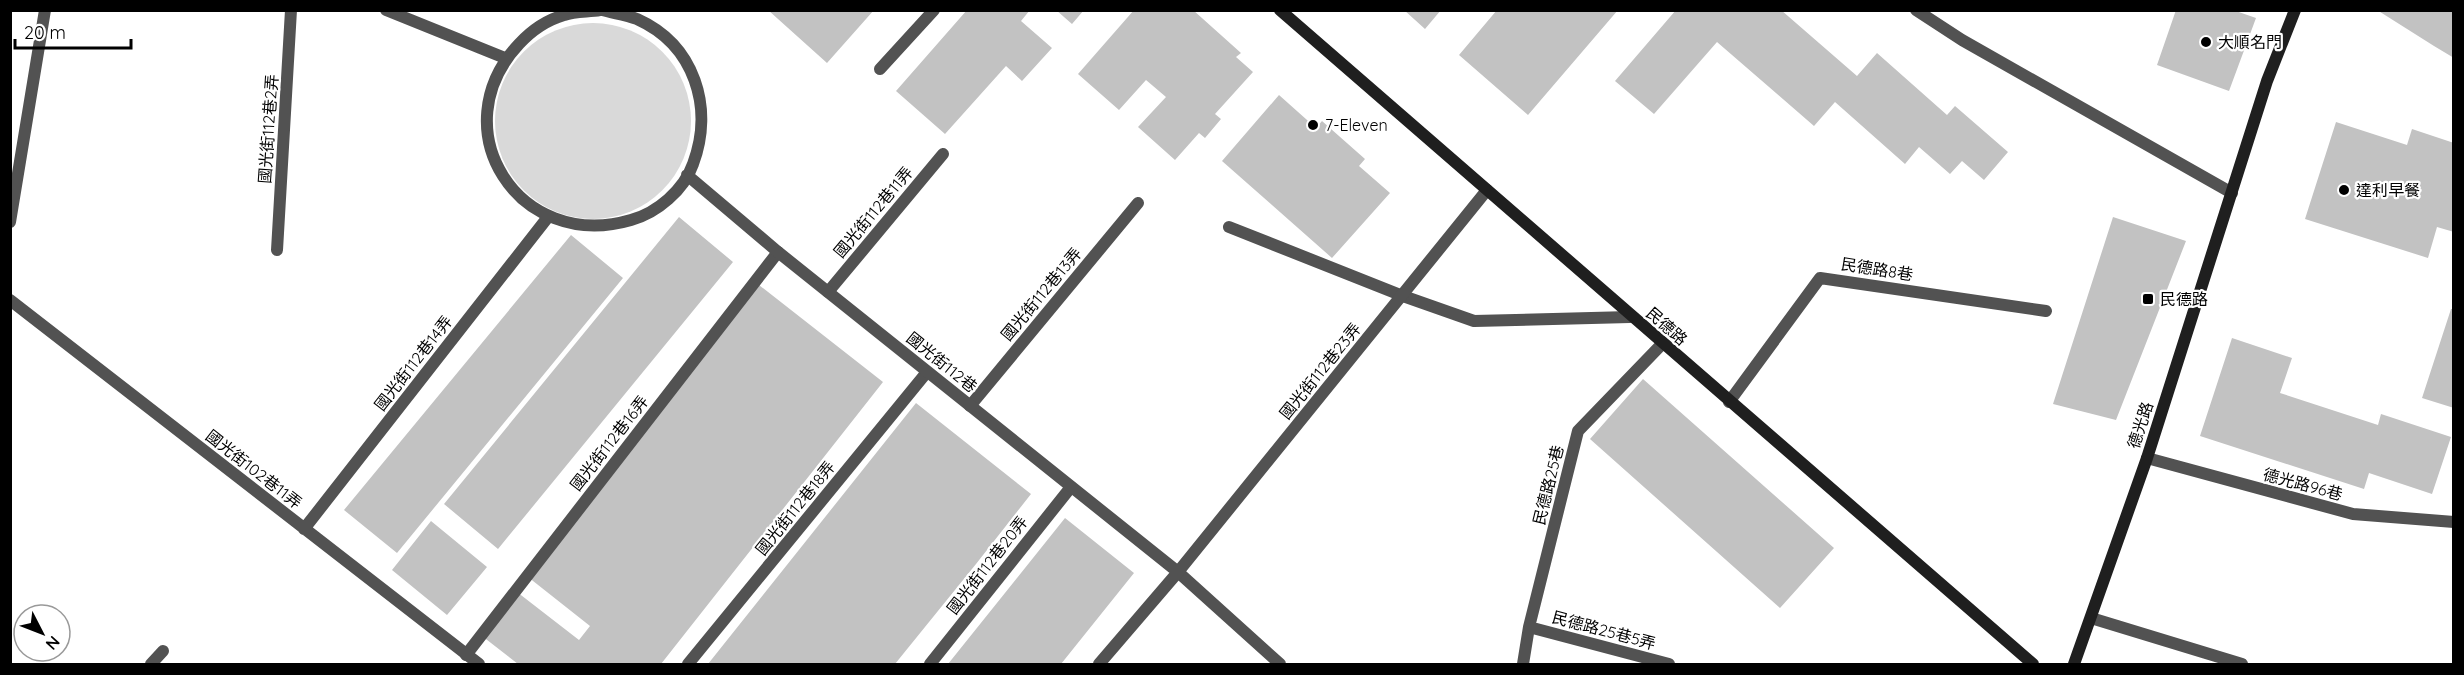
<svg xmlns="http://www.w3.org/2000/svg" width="2464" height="675" font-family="Quicksand,'Noto Sans TC',sans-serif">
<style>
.green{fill:#d9d9d9}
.building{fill:#c2c2c2}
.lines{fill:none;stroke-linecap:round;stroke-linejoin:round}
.lane{stroke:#525252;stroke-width:12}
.street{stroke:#525252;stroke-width:12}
.secondary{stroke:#1f1f1f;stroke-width:12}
.poi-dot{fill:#000;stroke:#fff;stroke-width:2}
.labels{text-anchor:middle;stroke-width:4.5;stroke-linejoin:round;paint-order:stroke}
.poi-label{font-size:16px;fill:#000;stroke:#fff;text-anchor:start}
.street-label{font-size:16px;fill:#000;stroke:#fff}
</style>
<rect width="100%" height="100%" fill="#fff"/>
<path class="green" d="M495 121a98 98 0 1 1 196 0a98 98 0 1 1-196 0Z"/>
<path class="building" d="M768,10H874L827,63Z
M967,10H1030L1021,21L1052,48L1022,81L1006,66L945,134L896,91Z
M1056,10H1084L1072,24Z
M1134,10H1193L1241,53L1236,57L1253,72L1215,114L1221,119L1205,138L1199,133L1175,160L1138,127L1166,97L1146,80L1119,110L1078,74Z
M1404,10H1441L1425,29Z
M1497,10H1618L1528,115L1459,55Z
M1676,10H1781L1857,76L1877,53L1947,115L1955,106L2008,152L1984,180L1962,161L1950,174L1919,147L1905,164L1835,102L1814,126L1717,42L1654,114L1615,81Z
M2176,10H2233L2256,18L2229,91L2157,65Z
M2377,10H2454V58L2434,46Z
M1279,95L1316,128L1322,121L1365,159L1359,166L1390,193L1332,258L1222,161Z
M2336,122L2407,145L2412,129L2454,143V232L2437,227L2428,258L2305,219Z
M679,217L733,262L498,549L444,504Z
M2113,217L2186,241L2116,420L2053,404Z
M571,235L623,278L397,553L344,510Z
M759,285L883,382L661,664H518L482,636L517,592L579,640L590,626L528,577Z
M2451,309H2454V408L2422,398Z
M2232,338L2292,358L2280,393L2378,425L2381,414L2451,437L2432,494L2369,473L2364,489L2200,436Z
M1643,379L1834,548L1780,608L1590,439Z
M916,403L1031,494L976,564L895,664H708Z
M1065,518L1134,573L1061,664H948Z
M431,521L487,567L447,615L392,570Z"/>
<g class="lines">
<path class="lane" d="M1229,227L1403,296L1474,321L1630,317
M277,250L291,10
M828,292L943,154
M1729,402L1820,278L2046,311
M970,406L1138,203
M2147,458L2353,514L2454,522
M1178,572L1280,664
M1529,627L1669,664
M466,655L778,252
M151,664L163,651
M688,664L927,372
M930,664L1071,487
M1523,664L1529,627L1578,431L1662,344"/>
<path class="street" d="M386,10L505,58
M600,10C588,12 575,11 564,15C547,20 531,31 519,44C440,128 518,253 631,220C657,213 684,190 693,164C714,108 695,45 637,19C627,15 613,13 602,10
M1916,10L1962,40L2232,193
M880,69L934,10
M687,175L778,252L1178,572
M10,222L45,10
M10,300L479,664
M304,529L548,217
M2091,618L2242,664
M1099,664L1178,572L1487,190"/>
<path class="secondary" d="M1280,10L2033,664
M2074,664L2147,458L2267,81L2295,10"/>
</g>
<g class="poi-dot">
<circle cx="2206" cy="42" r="6"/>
<circle cx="1313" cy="125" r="6"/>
<circle cx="2344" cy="190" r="6"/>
<rect x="2142" y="293" width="12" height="12" rx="3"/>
</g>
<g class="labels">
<g class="poi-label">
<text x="2218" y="48">大順名門</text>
<text x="1325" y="131">7-Eleven</text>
<text x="2356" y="196">達利早餐</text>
<text x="2160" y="305">民德路</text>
</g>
<g class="street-label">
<text transform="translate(268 129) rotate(-86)" y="6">國光街112巷2弄</text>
<text transform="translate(873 212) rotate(-50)" y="6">國光街112巷11弄</text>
<text transform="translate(1877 269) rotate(9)" y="6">民德路8巷</text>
<text transform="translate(1041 294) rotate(-50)" y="6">國光街112巷13弄</text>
<text transform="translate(1667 326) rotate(41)" y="6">民德路</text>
<text transform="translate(942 362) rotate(39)" y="6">國光街112巷</text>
<text transform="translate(413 363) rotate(-52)" y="6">國光街112巷14弄</text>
<text transform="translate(1320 371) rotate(-51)" y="6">國光街112巷23弄</text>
<text transform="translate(2140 425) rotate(-72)" y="6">德光路</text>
<text transform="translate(609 443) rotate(-52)" y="6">國光街112巷16弄</text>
<text transform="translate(254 469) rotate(38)" y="6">國光街102巷11弄</text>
<text transform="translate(2303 484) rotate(15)" y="6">德光路96巷</text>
<text transform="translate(1548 485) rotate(-76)" y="6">民德路25巷</text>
<text transform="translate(795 508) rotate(-51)" y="6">國光街112巷18弄</text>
<text transform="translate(987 565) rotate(-52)" y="6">國光街112巷20弄</text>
<text transform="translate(1604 630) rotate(15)" y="6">民德路25巷5弄</text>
</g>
</g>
<rect width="2464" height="675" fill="none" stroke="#000000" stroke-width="24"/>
<g transform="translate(42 633) rotate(132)"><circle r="28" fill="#ffffff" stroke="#999999" stroke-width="1.5"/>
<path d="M0-4.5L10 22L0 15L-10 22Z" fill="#000000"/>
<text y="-9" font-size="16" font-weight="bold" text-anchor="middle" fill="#000000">N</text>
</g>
<path d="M15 39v9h116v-9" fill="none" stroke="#000000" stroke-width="3"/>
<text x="24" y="39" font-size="18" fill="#000000" stroke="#ffffff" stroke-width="4.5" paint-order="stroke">20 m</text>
</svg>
